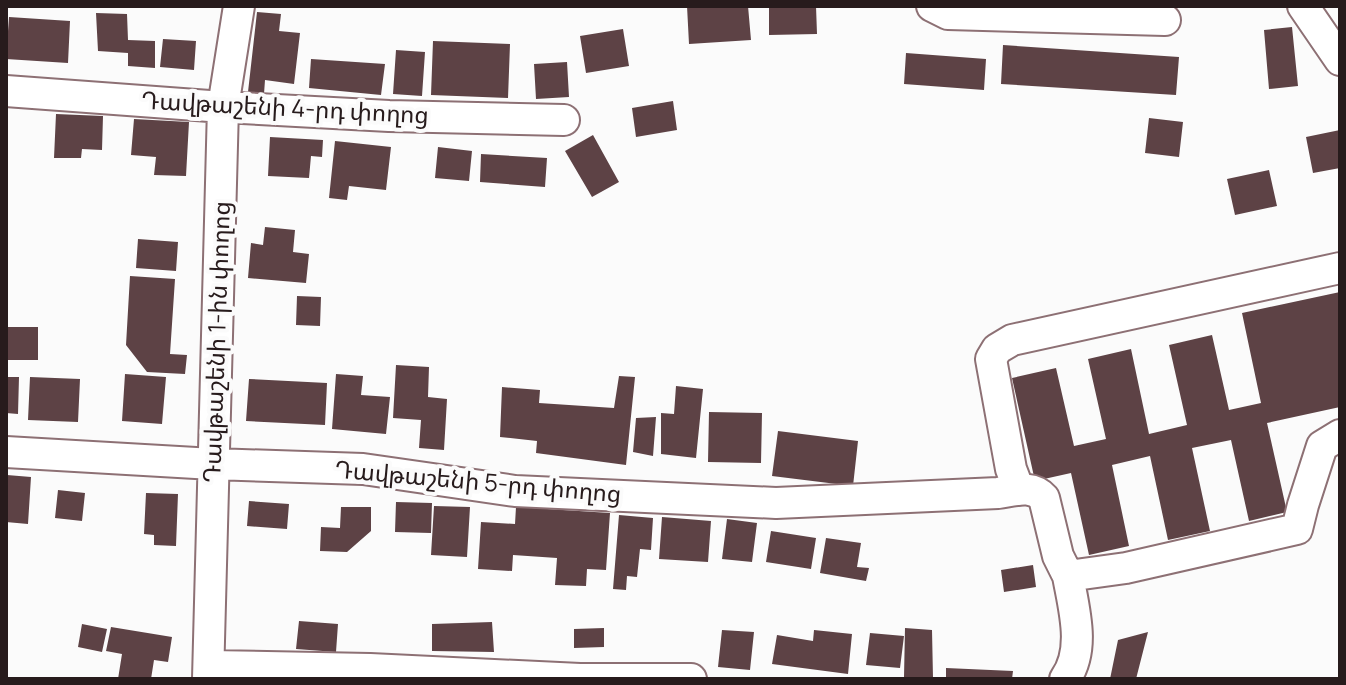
<svg xmlns="http://www.w3.org/2000/svg" width="1346" height="685" font-family="Manrope,'Noto Sans Armenian',sans-serif">
<style>
.building{fill:#5d4245}
.lines{fill:none;stroke-linecap:round;stroke-linejoin:round}
.minor-casing{stroke:#8d7074;stroke-width:34}
.minor{stroke:#fff;stroke-width:30}
.labels{text-anchor:middle;stroke-width:8;stroke-linejoin:round;paint-order:stroke}
.street-label{font-size:24px;fill:#271b1c;stroke:#fbfbfb}
</style>
<rect width="100%" height="100%" fill="#fbfbfb"/>
<path class="building" d="M687,6H748L751,40L689,44Z
M769,6H816L817,34L769,35Z
M257,12L281,14L279,31L300,33L294,84L265,80L264,94L248,92Z
M96,13L127,14L128,40L155,41V68L128,66V53L98,51Z
M9,17L70,21L68,63L6,59Z
M1292,27L1298,86L1269,89L1264,30Z
M623,29L629,66L586,73L580,36Z
M163,39L196,41L194,70L160,67Z
M433,41L510,44L508,98L431,95Z
M1003,45L1179,57L1176,95L1001,84Z
M396,50L425,52L422,96L393,94Z
M906,53L986,59L984,90L904,84Z
M311,59L385,64L381,95L309,88Z
M567,62L569,97L536,99L534,64Z
M673,101L677,130L636,137L632,108Z
M56,114L103,116L102,150L82,149L81,158H54Z
M1149,118L1183,122L1179,157L1145,153Z
M134,119L189,122L186,176L154,175L156,157L131,155Z
M1340,130V168L1313,173L1306,137Z
M593,135L619,182L592,197L565,151Z
M270,137L323,140L322,157L311,156L309,178L268,176Z
M335,141L391,147L386,190L349,186L347,200L329,198Z
M438,147L472,151L469,181L435,178Z
M481,154L547,158L545,187L480,182Z
M1269,170L1277,206L1235,215L1227,179Z
M265,227L295,230L293,252L309,254L306,283L248,278L251,243L263,245Z
M138,239L178,242L176,271L136,268Z
M130,276L175,279L170,354L187,355L185,374L147,372L126,345Z
M1340,292V407L1267,423L1287,512L1249,521L1231,440L1192,448L1210,531L1168,540L1150,456L1112,465L1129,546L1089,555L1071,473L1035,481L1012,378L1056,368L1074,446L1106,439L1088,359L1131,349L1149,434L1187,425L1169,345L1212,335L1229,410L1261,403L1242,313Z
M297,296L321,297L320,326L296,325Z
M6,327H38V360H6Z
M396,365L429,367L428,397L447,399L444,450L419,448L421,420L393,418Z
M125,374L166,377L162,424L122,421Z
M336,374L363,376L361,395L390,397L386,434L332,429Z
M619,376L635,377L626,465L536,453L537,441L500,437L502,387L540,390L539,403L614,408Z
M6,377H19L18,414L6,413Z
M30,377L80,379L78,422L28,420Z
M249,379L327,383L325,425L246,421Z
M676,386L703,389L696,458L661,454V413L674,414Z
M709,412L762,413L761,463L708,462Z
M656,417L653,456L633,452L636,418Z
M778,431L858,441L853,486L772,476Z
M7,475L31,477L28,524L6,522Z
M58,490L85,493L82,521L55,518Z
M146,493L178,494L176,546L154,545V535L144,534Z
M249,501L289,504L287,529L247,526Z
M396,502L432,503L431,533L395,532Z
M434,506L470,507L467,557L431,555Z
M341,507H371V531L347,552L320,551L321,527L340,528Z
M516,507L610,513L606,570L587,569L586,586L555,585L557,558L513,555L512,571L478,569L481,522L515,524Z
M619,515L653,518L651,550L640,549L637,577L627,576L626,590L613,589Z
M662,517L711,521L708,562L659,559Z
M727,519L757,523L752,562L722,559Z
M771,531L816,538L811,569L766,562Z
M826,538L861,543L857,567L869,568L866,581L820,573Z
M1033,565L1036,587L1004,592L1001,570Z
M299,621L338,624L336,652L296,649Z
M492,622L494,652L432,651V624Z
M82,624L107,629L102,652L78,647Z
M111,627L172,637L168,662L154,660L151,679H118L122,654L106,651Z
M604,628V647L574,648V629Z
M905,628L932,630L933,678L904,677Z
M722,630L754,632L750,670L718,667Z
M814,630L852,634L848,674L772,664L777,635L813,641Z
M1148,632L1136,679H1110L1118,640Z
M870,633L904,636L900,668L866,665Z
M946,668L1013,671L1012,679H946Z"/>
<g class="lines">
<defs>
<path id="minor" d="M932,6L948,14L1165,20
M1303,6L1340,60
M6,91L223,107L389,116L564,120
M6,452L213,464L363,469L515,491L776,503L998,493C1014,491 1032,484 1044,498L1058,556L1068,576L1126,568L1297,529L1303,505L1322,446L1340,435
M1019,490L1011,469L991,359L997,349L1012,340L1340,268
M209,666L370,669L580,679H691
M208,679L223,107L239,6
M1065,679C1086,650 1074,609 1068,576"/>
</defs>
<use href="#minor" class="minor-casing"/>
<use href="#minor" class="minor"/>
</g>
<g class="labels">
<g class="street-label">
<text transform="translate(285 108) rotate(3)" y="8">Դավթաշենի 4-րդ փողոց</text>
<text transform="translate(217 342) rotate(-88)" y="8">Դավթաշենի 1-ին փողոց</text>
<text transform="translate(478 482) rotate(5)" y="8">Դավթաշենի 5-րդ փողոց</text>
</g>
</g>
<rect width="1346" height="685" fill="none" stroke="#271b1c" stroke-width="16"/>
</svg>
